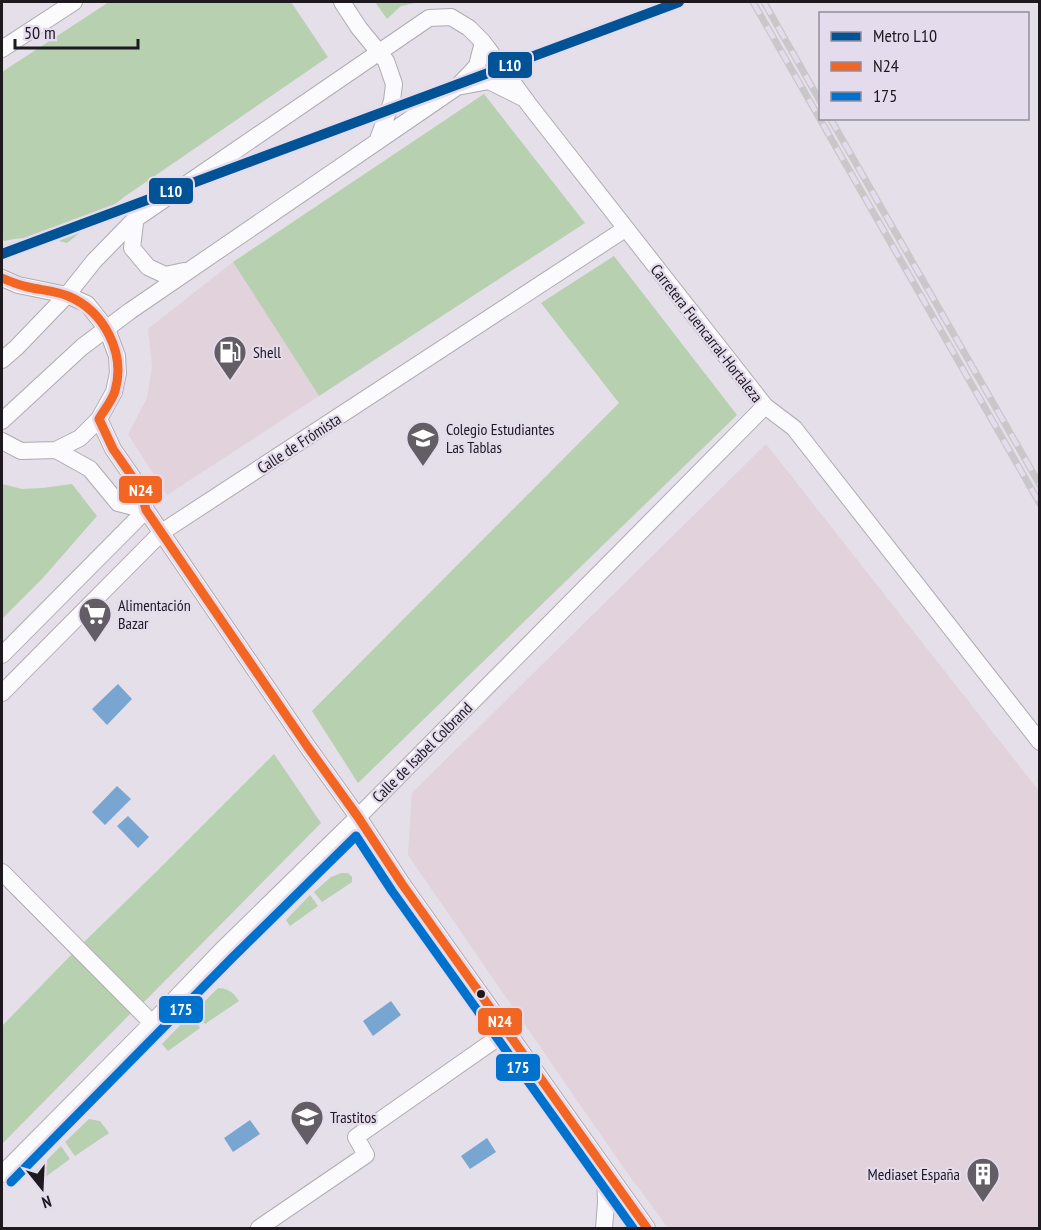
<svg xmlns="http://www.w3.org/2000/svg" width="1041" height="1230" font-family="'PT Sans Narrow',sans-serif">
<style>
.commercial{fill:#e1d2dc}
.green{fill:#b7d0af}
.water{fill:#78a6d0}
.lines{fill:none;stroke-linecap:round;stroke-linejoin:round}
.minor-casing{stroke:#afabb2;stroke-width:18}
.minor{stroke:#fbfafc;stroke-width:16}
.rail-casing{stroke:#c9c7ca;stroke-width:7}
.rail{stroke:#e4dbec;stroke-width:4.5;stroke-dasharray:14;stroke-linecap:butt}
.bus-1-casing{stroke:#e4dbec;stroke-width:14}
.bus-2-casing{stroke:#e4dbec;stroke-width:14}
.bus-1{stroke:#f26522;stroke-width:9}
.bus-2{stroke:#0072ce;stroke-width:9}
.metro-1-casing{stroke:#e4dbec;stroke-width:15}
.metro-1{stroke:#015396;stroke-width:10}
.bus-dot{fill:#1d191f;stroke:#e4dbec;stroke-width:2}
.labels{text-anchor:middle;stroke-width:4.5;stroke-linejoin:round;paint-order:stroke}
.street-label{font-size:16px;fill:#1d191f;stroke:#e4dbec}
.poi-label{font-size:16px;fill:#1d191f;stroke:#e4dbec;text-anchor:start}
.line-badge{stroke:#e4dbec;stroke-width:2}
.badge-label{font-size:16px;text-anchor:middle;font-weight:bold;fill:#fff}
</style>
<rect width="100%" height="100%" fill="#e4dfe8"/>
<path class="commercial" d="M233,262L319,396L167,495L128,434L147,398L152,366L148,329Z
M766,444L1039,791V1228H668L621,1164L408,855L412,793Z"/>
<path class="green" d="M109,2H291L328,57L124,197L67,243C45,237 26,236 4,241L2,237V72Z
M375,2H419L401,6L387,19Z
M484,94L585,223L319,396L233,262Z
M614,256L737,415L358,783L312,711L619,403L541,303Z
M2,484L22,489L43,488L72,484L97,516L42,579L2,619Z
M274,754L321,823L141,1005L82,944L156,872Z
M341,873H348L352,877V882L322,902L314,892L331,877Z
M310,895L318,906L290,926L286,920Z
M74,952L132,1012L2,1144V1026Z
M218,988C228,988 234,993 239,1001L205,1024L195,1011Z
M191,1014L200,1028L168,1051L162,1044Z
M89,1119L100,1121L109,1133L75,1156L65,1142Z
M61,1146L70,1159L37,1183L32,1175Z"/>
<path class="water" d="M118,684L132,699L107,725L92,709Z
M117,786L131,799L105,825L92,812Z
M128,816L149,837L138,848L117,826Z
M391,1001L401,1015L373,1036L363,1021Z
M250,1120L260,1134L233,1152L224,1138Z
M487,1138L496,1152L470,1169L461,1156Z"/>
<g class="lines">
<defs>
<path id="minor" d="M342,2L359,28L386,61L394,84L392,101L377,142
M2,49L74,2
M457,87L489,81L521,97
M134,220L135,223L132,248L148,267L165,275L184,271
M2,278L18,285L67,295L87,304L107,329L117,356L118,373L114,392L99,419L80,438L56,450L21,451L2,441
M2,360L16,348L67,295L94,261L134,220L429,18L451,17L469,28L483,42L530,106L765,406L794,428L1040,742
M99,419L113,449L140,488L146,510L307,746L358,817L402,884L647,1228
M2,421L82,347L130,311L457,87L477,66L483,42
M56,450L90,469L118,503L146,510
M2,655L146,510
M2,693L162,532L625,229
M2,872L152,1023
M2,1174L152,1023L222,950L358,817L765,406
M259,1228L366,1155L356,1137L506,1032
M604,1228L606,1203L605,1170"/>
</defs>
<use href="#minor" class="minor-casing"/>
<use href="#minor" class="minor"/>
<defs>
<path id="rail" d="M753,2L1040,504
M764,2L820,101
M830,118L1040,485"/>
</defs>
<use href="#rail" class="rail-casing"/>
<use href="#rail" class="rail"/>
<defs>
<path id="bus-1" d="M2,278C11,282 19,285 28,287C41,290 56,291 68,296C104,311 126,353 115,391C112,401 104,410 99,419L113,449L140,488L146,510L307,746L358,817L402,884L647,1228"/>
<path id="bus-2" d="M11,1182L232,958L356,836L392,891L633,1228"/>
</defs>
<use href="#bus-1" class="bus-1-casing"/>
<use href="#bus-2" class="bus-2-casing"/>
<use href="#bus-1" class="bus-1"/>
<use href="#bus-2" class="bus-2"/>
<defs>
<path id="metro-1" d="M2,254L679,2"/>
</defs>
<use href="#metro-1" class="metro-1-casing"/>
<use href="#metro-1" class="metro-1"/>
</g>
<defs>
<symbol id="fuel-pin" viewBox="-11 -11 22 30"><path d="M0 17L-7.5 6A9.5 9.5 0 1 1 7.5 6Z" fill="#635e65" stroke="#e4dbec"/><path d="M-5.5-6h7V0h2V4h1.3V-2.5L3-4.5l.8-.8L6-3V5H2.5V1h-1V6h-7ZM-4.2-4.7v3.2H.2V-4.7Z" fill="#fff"/></symbol>
<symbol id="school-pin" viewBox="-11 -11 22 30"><path d="M0 17L-7.5 6A9.5 9.5 0 1 1 7.5 6Z" fill="#635e65" stroke="#e4dbec"/><path d="M0-5L7-2L0 1L-7-2ZM-4 1L0 2.5L4 1V4Q0 6-4 4Z" fill="#fff"/></symbol>
<symbol id="supermarket-pin" viewBox="-11 -11 22 30"><path d="M0 17L-7.5 6A9.5 9.5 0 1 1 7.5 6Z" fill="#635e65" stroke="#e4dbec"/><path d="M-6-5.5h2.5l.6 2H6L4.5 2H-2.5L-4.4-4H-6ZM-1.5 3.2a1.3 1.3 0 1 0 .1 0ZM3 3.2a1.3 1.3 0 1 0 .1 0Z" fill="#fff"/></symbol>
<symbol id="building-pin" viewBox="-11 -11 22 30"><path d="M0 17L-7.5 6A9.5 9.5 0 1 1 7.5 6Z" fill="#635e65" stroke="#e4dbec"/><path d="M-4-6H4V6H1V3H-1V6H-4ZM-2.5-4.3h1.7v1.8h-1.7ZM.8-4.3h1.7v1.8H.8ZM-2.5-1h1.7V.8h-1.7ZM.8-1h1.7V.8H.8Z" fill="#fff"/></symbol>
</defs>
<g fill-rule="evenodd">
<use href="#fuel-pin" x="211" y="333" width="38" height="52"/>
<use href="#school-pin" x="404" y="419" width="38" height="52"/>
<use href="#supermarket-pin" x="76" y="595" width="38" height="52"/>
<use href="#school-pin" x="288" y="1098" width="38" height="52"/>
<use href="#building-pin" x="964" y="1155" width="38" height="52"/>
</g>
<circle class="bus-dot" cx="481" cy="994" r="5"/>
<g class="labels">
<g class="street-label">
<text transform="translate(707 333) rotate(52)" y="6">Carretera Fuencarral-Hortaleza</text>
<text transform="translate(299 443) rotate(-33)" y="6">Calle de Frómista</text>
<text transform="translate(422 752) rotate(-45)" y="6">Calle de Isabel Colbrand</text>
</g>
<g class="poi-label">
<text x="253" y="358">Shell</text>
<text x="446" y="435">Colegio Estudiantes<tspan x="446" dy="18">Las Tablas</tspan></text>
<text x="118" y="611">Alimentación<tspan x="118" dy="18">Bazar</tspan></text>
<text x="330" y="1123">Trastitos</text>
<text x="960" y="1180" text-anchor="end">Mediaset España</text>
</g>
</g>
<g class="line-badge">
<rect x="487" y="51" width="46" height="28" rx="6" fill="#015396"/>
<rect x="148" y="177" width="46" height="28" rx="6" fill="#015396"/>
<rect x="118" y="475" width="45" height="29" rx="6" fill="#f26522"/>
<rect x="158" y="995" width="46" height="29" rx="6" fill="#0072ce"/>
<rect x="477" y="1007" width="46" height="29" rx="6" fill="#f26522"/>
<rect x="495" y="1053" width="46" height="29" rx="6" fill="#0072ce"/>
</g>
<g class="badge-label">
<text x="510" y="71">L10</text>
<text x="171" y="197">L10</text>
<text x="141" y="496">N24</text>
<text x="181" y="1015">175</text>
<text x="500" y="1027">N24</text>
<text x="518" y="1073">175</text>
</g>
<rect width="1041" height="1230" fill="none" stroke="#1d191f" stroke-width="6"/>
<rect x="819" y="12" width="210" height="108" fill="#e4dbec" stroke="#948d9a" stroke-width="1.5"/>
<rect x="831" y="32" width="30" height="9" fill="#015396" stroke="#948d9a" stroke-width="1.5"/>
<text x="873" y="42" font-size="18" fill="#1d191f">Metro L10</text>
<rect x="831" y="62" width="30" height="9" fill="#f26522" stroke="#948d9a" stroke-width="1.5"/>
<text x="873" y="72" font-size="18" fill="#1d191f">N24</text>
<rect x="831" y="92" width="30" height="9" fill="#0072ce" stroke="#948d9a" stroke-width="1.5"/>
<text x="873" y="102" font-size="18" fill="#1d191f">175</text>
<g transform="translate(42 1188) rotate(162)" stroke="#e4dbec" stroke-width="4.5" paint-order="stroke">
<path d="M0-4.5L10 22L0 15L-10 22Z" fill="#1d191f"/>
<text y="-9" font-size="16" font-weight="bold" text-anchor="middle" fill="#1d191f">N</text>
</g>
<path d="M15 39v9h123v-9" fill="none" stroke="#1d191f" stroke-width="3"/>
<text x="24" y="39" font-size="18" fill="#1d191f" stroke="#e4dbec" stroke-width="4.5" paint-order="stroke">50 m</text>
</svg>
